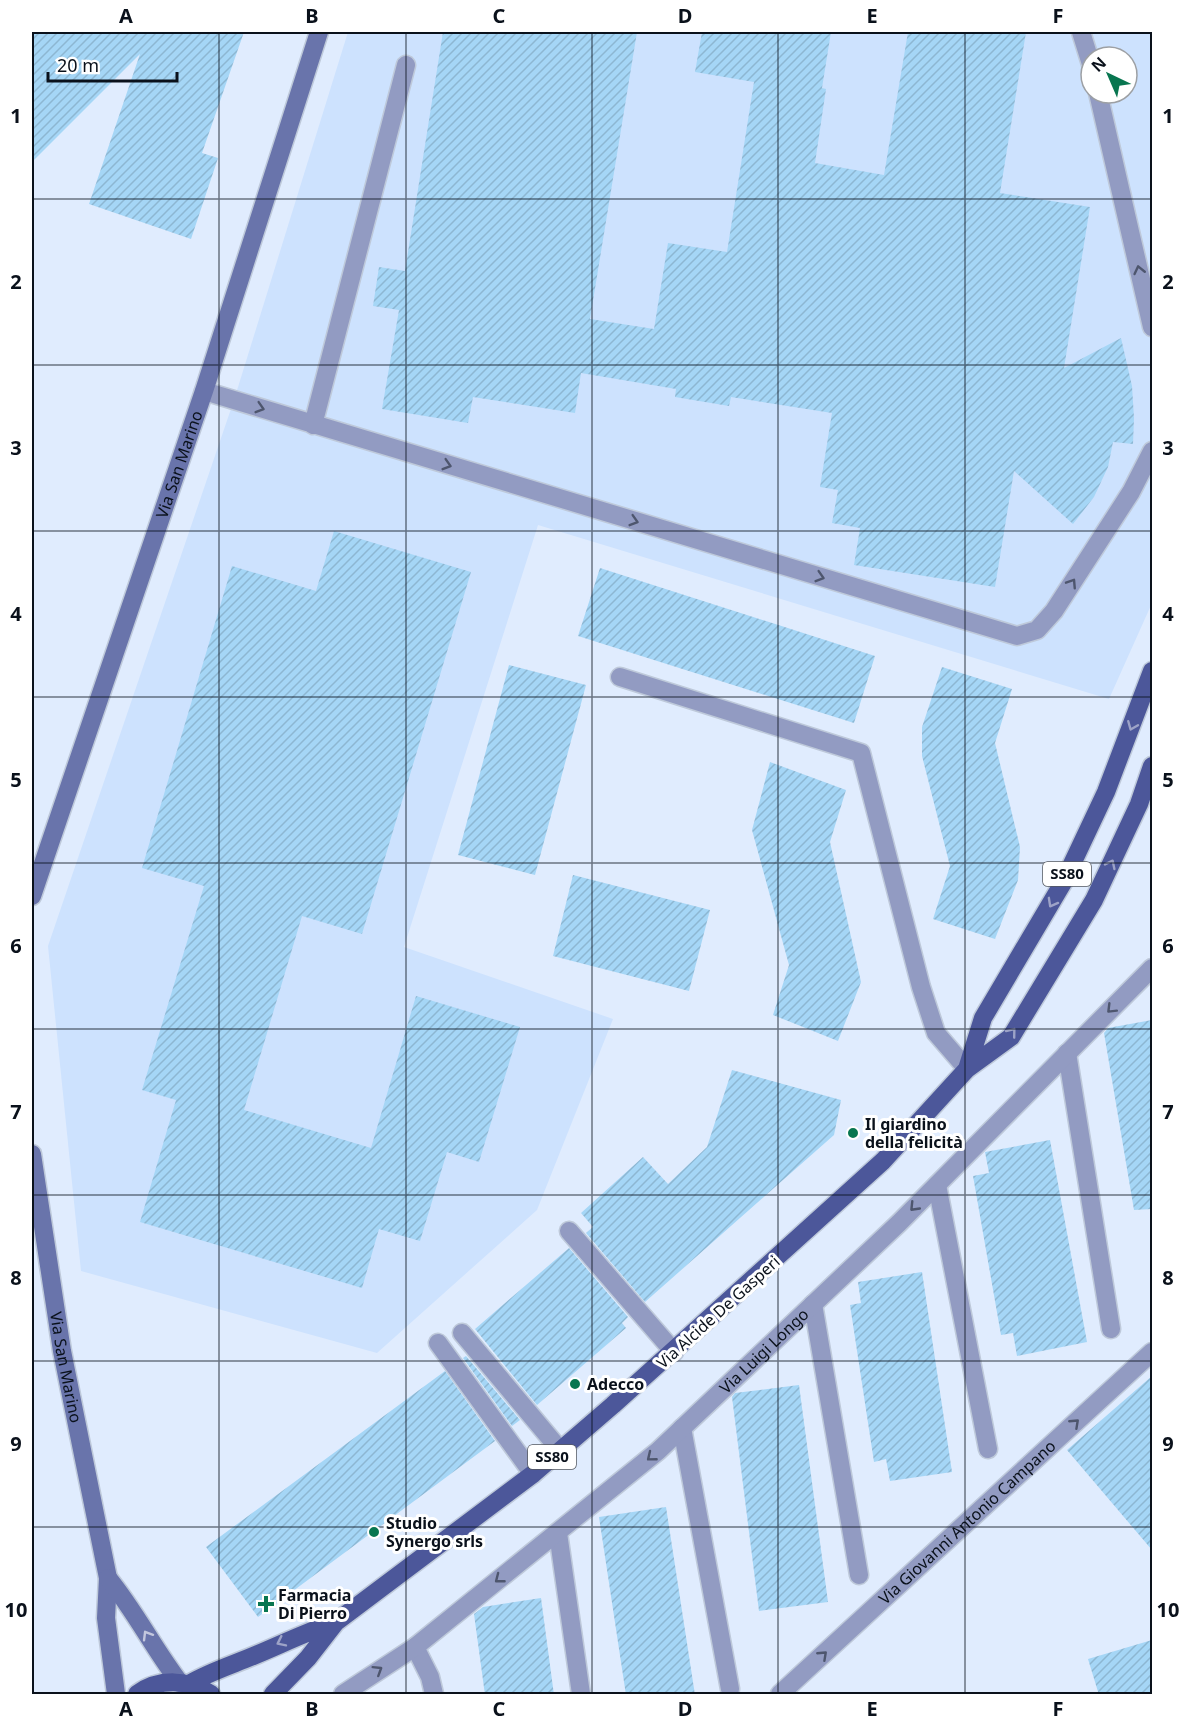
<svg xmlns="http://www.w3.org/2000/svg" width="1184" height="1726" font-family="'Noto Sans',sans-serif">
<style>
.built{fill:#cde2fe;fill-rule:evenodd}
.building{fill:url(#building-hatch)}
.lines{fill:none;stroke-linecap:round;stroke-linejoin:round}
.lane-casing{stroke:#bec9da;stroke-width:21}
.street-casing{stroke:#bec9da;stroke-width:21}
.secondary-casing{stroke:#bec9da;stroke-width:21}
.primary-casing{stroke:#bec9da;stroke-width:21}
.lane{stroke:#929bc2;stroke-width:18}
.street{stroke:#929bc2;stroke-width:18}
.secondary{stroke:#6974ab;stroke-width:18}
.primary{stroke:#4c579a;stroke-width:18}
.oneway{stroke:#4e566e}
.oneway2{stroke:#9da3c7}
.oneway3{stroke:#c3c7dd}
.grid{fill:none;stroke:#0a111b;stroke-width:1.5;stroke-opacity:0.55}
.poi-dot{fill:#087650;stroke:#fff;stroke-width:2}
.labels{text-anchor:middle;stroke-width:6;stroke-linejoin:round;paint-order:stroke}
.shield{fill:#fff;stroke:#54585f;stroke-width:1.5}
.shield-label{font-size:15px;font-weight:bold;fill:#0a111b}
.street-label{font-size:16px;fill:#0a111b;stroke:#fff}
.poi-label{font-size:16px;font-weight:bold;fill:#0a111b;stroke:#fff;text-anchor:start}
.neatline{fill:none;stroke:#0a111b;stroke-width:2}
.grid-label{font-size:20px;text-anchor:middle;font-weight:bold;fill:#0a111b}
</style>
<defs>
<pattern id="building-hatch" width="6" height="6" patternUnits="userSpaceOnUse" patternTransform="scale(1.5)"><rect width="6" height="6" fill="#a5d6f6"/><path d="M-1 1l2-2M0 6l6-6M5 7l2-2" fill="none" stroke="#8db7d2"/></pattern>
</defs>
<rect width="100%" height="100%" fill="#e0ecfe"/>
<path class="built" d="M348,32H1152V603L1109,699L538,525L404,947L613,1019L537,1210L377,1353L81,1271L48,946L234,400ZM1091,57H1127V93H1091Z"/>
<path class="building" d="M32,32H244L202,153L218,158L191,239L89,204L140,54L32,162Z
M443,32H637L590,319L654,329L668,243L727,252L738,183L754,82L695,72L702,32H831L822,88L826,89L815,163L884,175L908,32H1026L1000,193L1090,207L1064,368L1121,338L1132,386L1134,418L1133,444L1113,442L1108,467L1094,497L1073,524L1014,471L995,587L854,565L860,528L832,523L838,490L820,487L832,413L731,397L729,406L675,397L676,389L581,373L575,413L473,397L468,423L382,409L399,310L373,306L379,267L405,271Z
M334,531L471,572L362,934L302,916L244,1110L371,1148L416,996L520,1027L479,1162L447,1152L420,1241L379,1229L362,1288L140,1222L176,1100L142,1090L204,886L142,868L232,566L316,591Z
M600,568L875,656L854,723L578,636Z
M509,665L586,685L535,875L458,855Z
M942,667L1012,689L995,743L1020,847L1018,880L995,939L933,919L950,866L922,756V727Z
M770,762L846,790L830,842L861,982L838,1041L773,1015L789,965L752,830Z
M573,875L710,910L689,991L553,956Z
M1152,1020V1209L1134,1210L1104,1033L1108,1028Z
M732,1070L841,1100L834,1135L645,1302L586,1233L593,1227L581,1213L643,1157L668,1184L707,1147Z
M1050,1140L1087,1342L1017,1356L1013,1333L1001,1335L973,1176L989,1173L985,1152Z
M569,1248L628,1317L622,1323L626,1328L537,1405L475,1329Z
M922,1272L952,1472L890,1481L886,1459L874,1462L850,1305L861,1303L858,1282Z
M466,1356L520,1420L512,1426L463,1358Z
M445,1371L495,1441L258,1617L206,1547Z
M1152,1376V1550L1067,1450Z
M799,1385L828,1602L759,1611L732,1397L735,1393Z
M666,1507L695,1695H626L599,1517Z
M541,1598L554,1695H485L474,1614L483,1607Z
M1152,1640V1695H1099L1088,1659Z"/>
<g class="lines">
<defs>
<path id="lane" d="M1081,32L1091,64
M1098,93L1152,327
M204,391L1017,636L1037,630L1054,611L1131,492L1152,451
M313,425L406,65
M620,677L861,753L921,987L936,1033L967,1069
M1067,1053L1111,1329
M937,1185L988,1449
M569,1231L674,1352
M813,1304L859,1575
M462,1333L560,1450
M438,1343L533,1474
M682,1428L730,1689
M558,1533L581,1694"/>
<g id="street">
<path d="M415,1647L430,1677L434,1694"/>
<path id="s1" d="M343,1694L415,1647L658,1451L899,1223L1152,968"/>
<path id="s2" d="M780,1694L1152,1352"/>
</g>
<g id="secondary">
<path id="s3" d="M32,896L204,391L319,32"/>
<path id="s4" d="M32,1154L62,1351L108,1578L106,1618L116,1694"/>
<path d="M108,1578C135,1611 154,1649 180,1683"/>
</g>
<path id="primary" d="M967,1069L983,1018L1064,881L1106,792L1152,671
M189,1684C211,1671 235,1664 258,1654C284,1643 309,1631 336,1622
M137,1694C159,1678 188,1679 211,1694
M273,1694L308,1658L336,1622L533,1474L613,1405L883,1161L967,1069L1011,1037L1094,900L1139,804L1152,766"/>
</defs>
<use href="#lane" class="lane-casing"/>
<use href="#street" class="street-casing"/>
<use href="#secondary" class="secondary-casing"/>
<use href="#primary" class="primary-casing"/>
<use href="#lane" class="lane"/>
<use href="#street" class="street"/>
<use href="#secondary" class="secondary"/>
<use href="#primary" class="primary"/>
</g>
<defs><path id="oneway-chevron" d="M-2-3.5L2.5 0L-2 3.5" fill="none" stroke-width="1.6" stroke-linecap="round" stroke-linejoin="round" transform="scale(1.5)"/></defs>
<g class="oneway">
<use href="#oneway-chevron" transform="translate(1139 270) rotate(-103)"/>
<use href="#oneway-chevron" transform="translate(260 408) rotate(17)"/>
<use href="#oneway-chevron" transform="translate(447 465) rotate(17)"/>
<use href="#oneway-chevron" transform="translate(634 521) rotate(17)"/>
<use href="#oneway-chevron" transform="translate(820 577) rotate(17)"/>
<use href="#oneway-chevron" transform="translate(1072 583) rotate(-57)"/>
<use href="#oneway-chevron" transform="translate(1111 1009) rotate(135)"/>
<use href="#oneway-chevron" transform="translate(914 1207) rotate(134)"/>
<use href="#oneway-chevron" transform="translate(1075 1423) rotate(-43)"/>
<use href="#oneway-chevron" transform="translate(651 1457) rotate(141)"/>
<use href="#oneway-chevron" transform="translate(499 1579) rotate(142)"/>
<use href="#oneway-chevron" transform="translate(823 1655) rotate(-43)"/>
<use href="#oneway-chevron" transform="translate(378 1670) rotate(-32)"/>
</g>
<g class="oneway2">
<use href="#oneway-chevron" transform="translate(1132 726) rotate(112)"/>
<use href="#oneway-chevron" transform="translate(1111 864) rotate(-64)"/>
<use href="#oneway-chevron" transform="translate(1052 903) rotate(119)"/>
<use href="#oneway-chevron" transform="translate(1012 1032) rotate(-51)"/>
<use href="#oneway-chevron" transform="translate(281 1642) rotate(154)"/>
</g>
<use class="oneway3" href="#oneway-chevron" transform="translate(147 1635) rotate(-121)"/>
<path class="grid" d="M219,32V1694M406,32V1694M592,32V1694M778,32V1694M965,32V1694M32,199H1152M32,365H1152M32,531H1152M32,697H1152M32,863H1152M32,1029H1152M32,1195H1152M32,1361H1152M32,1527H1152"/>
<g class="poi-dot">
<circle cx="853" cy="1133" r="6"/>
<circle cx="575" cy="1384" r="6"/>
<circle cx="374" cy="1532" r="6"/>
<path d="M263 1595h6v6h6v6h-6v6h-6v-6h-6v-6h6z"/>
</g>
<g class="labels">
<g class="shield">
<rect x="1043" y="862" width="48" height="24" rx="4.5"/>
<rect x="528" y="1445" width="48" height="24" rx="4.5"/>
</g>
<g class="shield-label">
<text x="1067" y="879">SS80</text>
<text x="552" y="1462">SS80</text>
</g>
<g class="street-label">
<text dy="6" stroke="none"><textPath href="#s3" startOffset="456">Via San Marino</textPath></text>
<text transform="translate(718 1312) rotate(-42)" y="6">Via Alcide De Gasperi</text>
<text dy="6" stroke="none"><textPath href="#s1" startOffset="544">Via Luigi Longo</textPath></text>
<text dy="6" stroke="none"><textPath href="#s4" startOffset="216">Via San Marino</textPath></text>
<text dy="6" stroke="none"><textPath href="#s2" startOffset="254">Via Giovanni Antonio Campano</textPath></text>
</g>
<g class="poi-label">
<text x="865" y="1130">Il giardino<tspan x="865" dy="18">della felicità</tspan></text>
<text x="587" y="1390">Adecco</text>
<text x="386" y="1529">Studio<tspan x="386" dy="18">Synergo srls</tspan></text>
<text x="278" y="1601">Farmacia<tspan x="278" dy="18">Di Pierro</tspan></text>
</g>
</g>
<rect width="1184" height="1726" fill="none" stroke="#ffffff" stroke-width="66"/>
<g transform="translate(1109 75) rotate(316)"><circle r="28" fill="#ffffff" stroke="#9da0a4" stroke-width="1.5"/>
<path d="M0-4.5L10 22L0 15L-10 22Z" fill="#087650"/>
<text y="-9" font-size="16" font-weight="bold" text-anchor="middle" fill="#0a111b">N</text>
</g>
<path d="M48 72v9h129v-9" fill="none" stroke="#0a111b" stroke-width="3"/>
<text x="57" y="72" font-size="18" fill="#0a111b" stroke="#ffffff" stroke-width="4.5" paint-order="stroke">20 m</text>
<rect x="33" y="33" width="1118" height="1660" class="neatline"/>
<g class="grid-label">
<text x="126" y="23">A</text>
<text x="312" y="23">B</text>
<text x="499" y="23">C</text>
<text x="685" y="23">D</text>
<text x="872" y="23">E</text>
<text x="1058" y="23">F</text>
<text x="16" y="123">1</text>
<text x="1168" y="123">1</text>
<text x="16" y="289">2</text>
<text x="1168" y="289">2</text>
<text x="16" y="455">3</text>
<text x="1168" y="455">3</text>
<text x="16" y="621">4</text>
<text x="1168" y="621">4</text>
<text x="16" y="787">5</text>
<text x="1168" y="787">5</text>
<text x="16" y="953">6</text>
<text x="1168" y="953">6</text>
<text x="16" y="1119">7</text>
<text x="1168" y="1119">7</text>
<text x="16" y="1285">8</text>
<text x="1168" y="1285">8</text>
<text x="16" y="1451">9</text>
<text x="1168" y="1451">9</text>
<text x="16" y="1617">10</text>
<text x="1168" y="1617">10</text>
<text x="126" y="1716">A</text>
<text x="312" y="1716">B</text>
<text x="499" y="1716">C</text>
<text x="685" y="1716">D</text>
<text x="872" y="1716">E</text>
<text x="1058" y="1716">F</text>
</g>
</svg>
